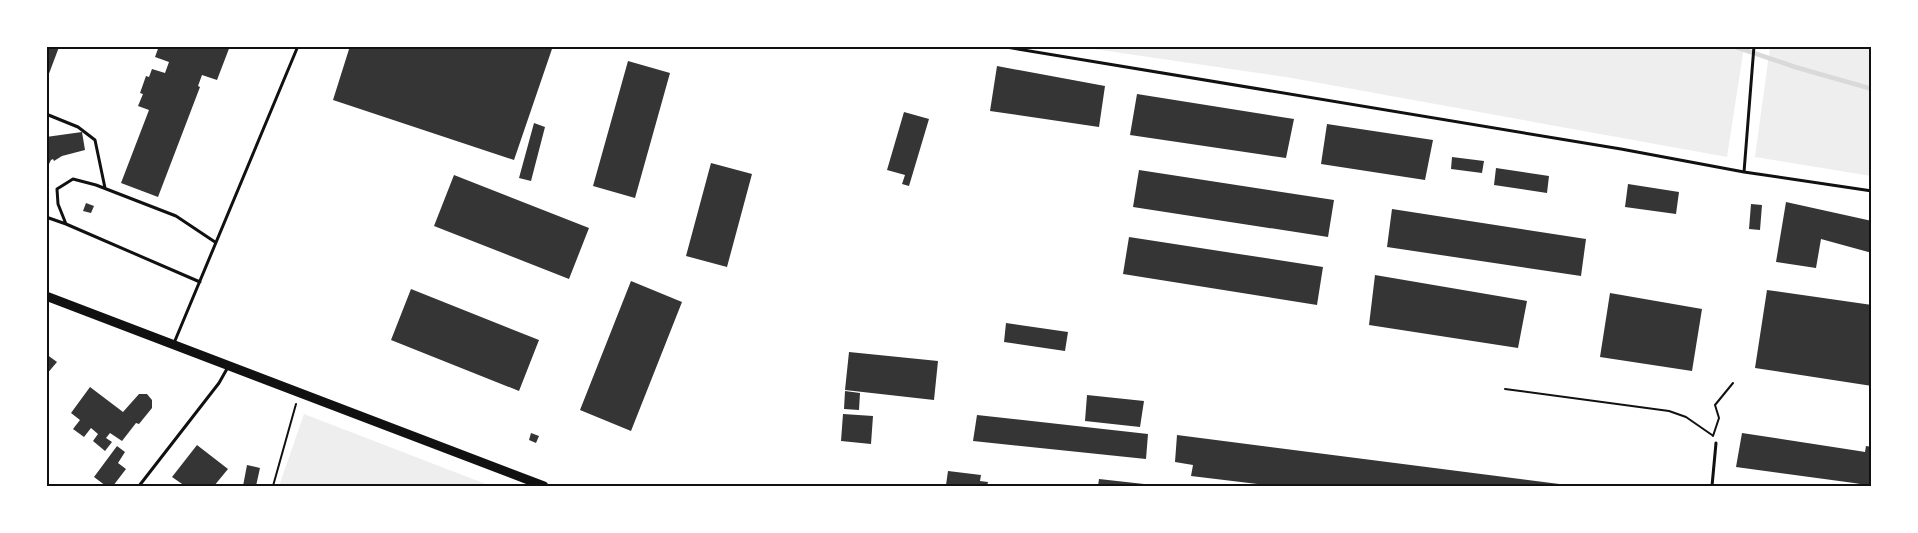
<svg xmlns="http://www.w3.org/2000/svg" width="1918" height="533" font-family="'DejaVu Sans',sans-serif">
<style>
.green{fill:#eee}
.lines{fill:none;stroke-linecap:round;stroke-linejoin:round}
.stream{stroke:#d9d9d9;stroke-width:4.5}
.building{fill:#353535}
.path{stroke:#111;stroke-width:2}
.service{stroke:#111;stroke-width:3}
.secondary{stroke:#111;stroke-width:9}
.neatline{fill:none;stroke:#111;stroke-width:2}
</style>
<rect width="100%" height="100%" fill="#fff"/>
<path class="green" d="M1080,47H1744L1727,157L1292,78Z
M1770,47H1871V176L1755,157Z
M304,414L491,486H279Z"/>
<g class="lines">
<path class="stream" d="M1733,46L1795,67L1872,89"/>
</g>
<path class="building" d="M46,46L59,47L47,79H46Z
M159,46H230L217,80L202,75L198,86L200,87L158,197L121,183L149,110L138,106L143,94L140,93L146,76L149,77L152,69L165,73L169,62L155,57Z
M350,46H553L514,160L333,100Z
M628,61L670,73L635,198L593,186Z
M997,66L1105,86L1099,127L990,111Z
M1137,94L1294,119L1286,158L1130,135Z
M904,112L929,119L909,186L902,184L905,175L887,170Z
M534,123L545,127L531,181L519,178Z
M1327,124L1433,140L1425,180L1321,164Z
M82,132L85,150L62,156L54,161L53,159L51,160L46,170V137Z
M1452,157L1484,161L1482,173L1451,169Z
M711,163L752,174L727,267L686,256Z
M1496,168L1549,176L1547,193L1494,185Z
M1139,170L1334,200L1328,237L1133,207Z
M454,175L589,228L569,279L434,226Z
M1628,184L1679,192L1676,214L1625,207Z
M1786,202L1872,221V253L1821,239L1816,268L1776,262Z
M86,203L94,206L91,213L83,211Z
M1751,204L1762,205L1760,230L1749,229Z
M1392,209L1586,239L1581,276L1387,247Z
M1129,237L1323,267L1317,305L1123,274Z
M1375,275L1527,301L1518,348L1369,325Z
M631,281L682,302L631,431L580,410Z
M411,289L539,340L519,391L391,340Z
M1767,290L1872,305V386L1755,368Z
M1610,293L1702,309L1692,371L1600,357Z
M1006,323L1068,332L1065,351L1004,342Z
M849,352L938,361L934,400L845,390Z
M46,354L57,362L46,375Z
M90,387L123,412L139,394H147L152,400V408L139,424L136,423L122,441L110,433L106,438L112,442L105,451L93,441L98,434L91,428L84,437L73,429L80,420L71,413Z
M845,391L860,393L859,410L844,409Z
M1087,395L1144,401L1140,427L1085,421Z
M843,414L873,416L871,444L841,441Z
M977,415L1148,434L1146,459L973,441Z
M531,433L539,436L536,443L529,440Z
M1742,433L1859,451L1865,452L1866,446L1872,447V486H1860V484L1854,483L1736,467Z
M1177,435L1567,485V486H1274L1191,476L1193,465L1175,462Z
M197,445L228,469L214,486H185L172,477Z
M117,446L125,452L118,463L126,469L113,486H106L94,477Z
M247,465L260,468L256,486H243Z
M948,471L981,475L980,481L988,482L987,486L946,485Z
M1099,479L1144,484V486H1098Z"/>
<g class="lines">
<path class="path" d="M1505,389L1669,411L1686,417L1712,435
M1713,436L1719,418L1715,405L1733,383
M273,486L296,404"/>
<path class="service" d="M1000,46L1621,149L1744,172L1872,191
M46,114L78,127L95,140L105,188
M1744,172L1754,46
M46,217L66,224
M200,282L66,224L58,204L57,189L73,179L96,185L176,216L215,242
M174,343L298,46
M139,486L219,383L228,367
M1712,486L1716,443"/>
<path class="secondary" d="M46,296L544,486"/>
</g>
<rect width="1918" height="533" fill="none" stroke="#ffffff" stroke-width="96"/>
<rect x="48" y="48" width="1822" height="437" class="neatline"/>
</svg>
